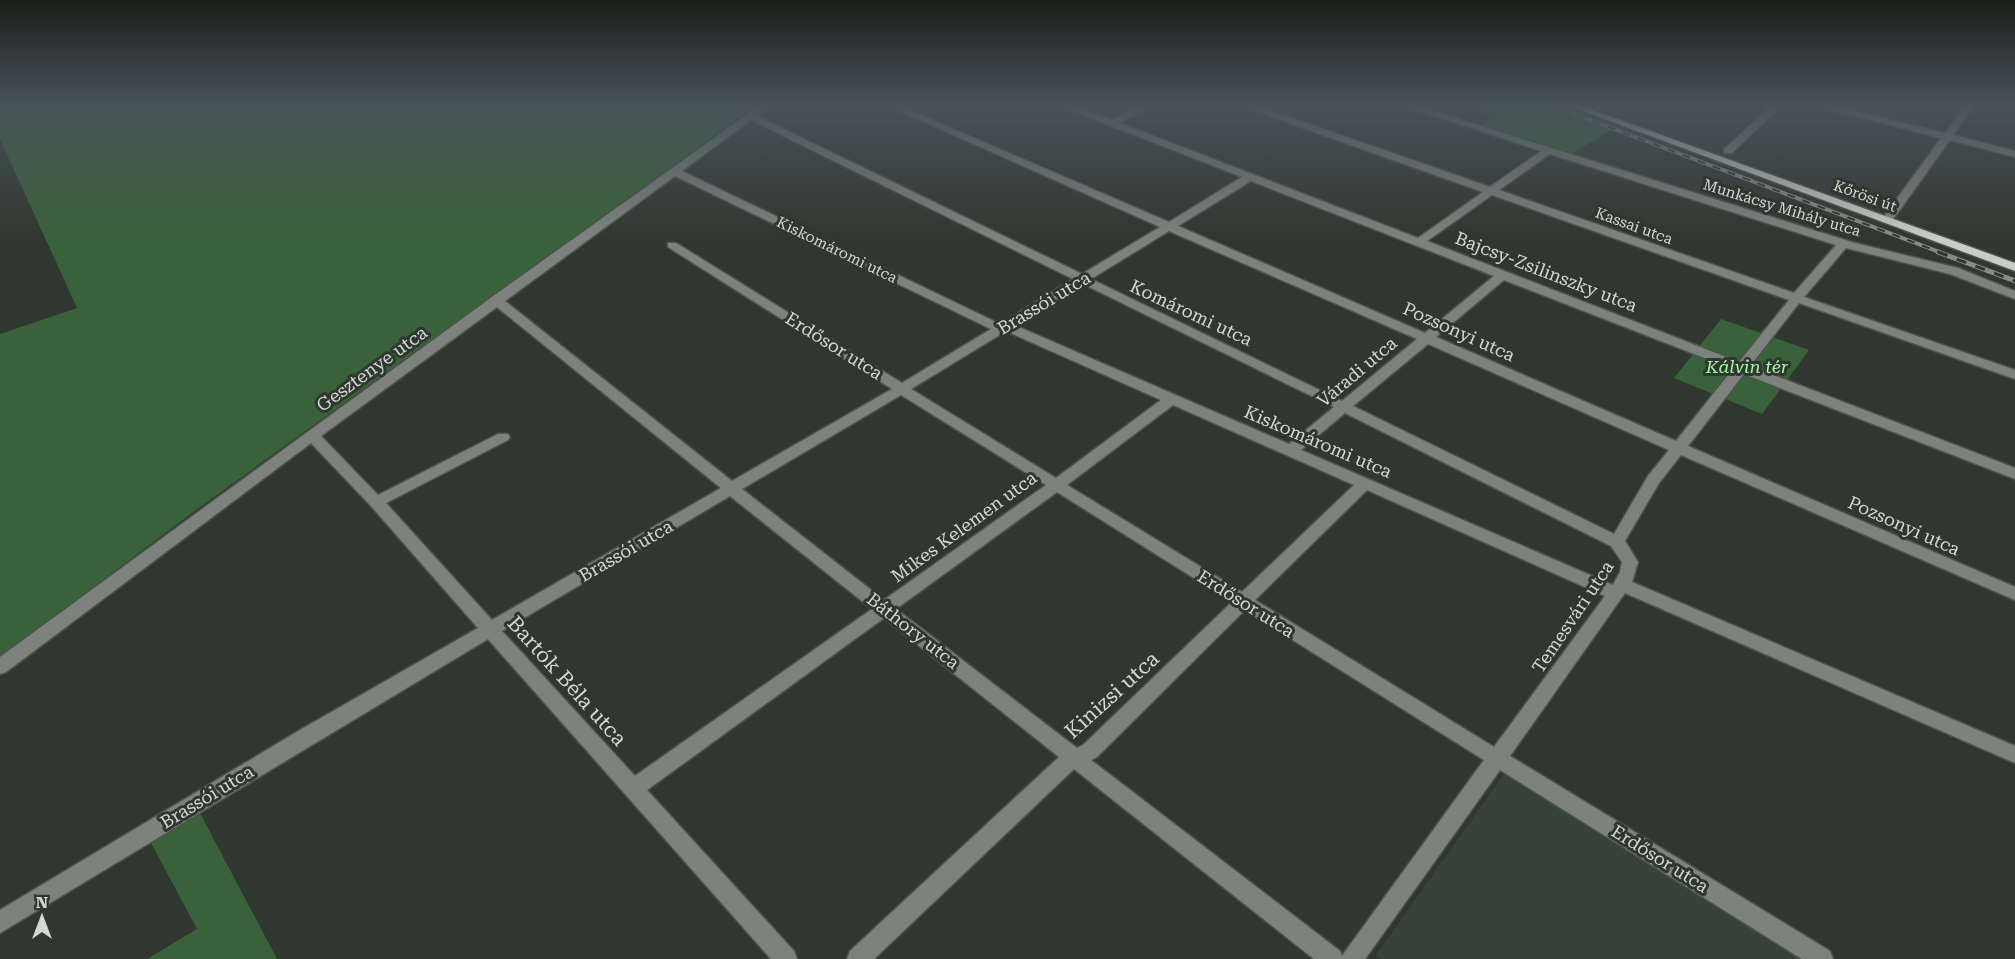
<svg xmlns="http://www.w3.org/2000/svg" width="2015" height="959" font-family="'Roboto Serif',serif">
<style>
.built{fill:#374336}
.green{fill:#3a623a}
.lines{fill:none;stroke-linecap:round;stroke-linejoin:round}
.minor-casing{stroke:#4d544d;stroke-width:3}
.major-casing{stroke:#4d544d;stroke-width:3}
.minor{fill:#7e827e;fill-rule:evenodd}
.major{fill:#c7cec6;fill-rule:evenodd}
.rail-far1-casing{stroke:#868c86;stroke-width:4}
.rail-casing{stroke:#868c86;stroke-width:5}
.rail-far1{stroke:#303730;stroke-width:2;stroke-dasharray:8;stroke-linecap:butt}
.rail{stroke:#303730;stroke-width:3;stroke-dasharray:10;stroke-linecap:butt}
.labels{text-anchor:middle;stroke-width:6;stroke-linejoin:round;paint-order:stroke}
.far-street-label{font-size:15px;fill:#d3d8d3;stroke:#303730}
.street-label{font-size:18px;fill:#d3d8d3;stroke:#303730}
.park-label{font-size:18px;font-style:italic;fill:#a3f9a1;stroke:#303730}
.near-street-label{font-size:21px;fill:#d3d8d3;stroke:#303730}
</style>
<rect width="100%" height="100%" fill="#303730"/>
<path class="built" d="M1504,774L1800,959H1381L1376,955Z"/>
<path class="green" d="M0,104H758L196,510L0,657V334L77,308L0,139Z
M1461,104H1545L1613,129L1571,154L1479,126L1493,116Z
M1721,319L1809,350L1762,414L1674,378Z
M199,811L277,959H147L197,929L149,839Z"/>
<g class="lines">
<defs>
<path id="minor" d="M762,104H772L757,116L1082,274L1160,227L884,104H895L1169,222L1242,177L1060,106L1059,104H1070L1112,120L1144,104H1154L1120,123L1418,238L1483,192L1241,106L1240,104H1252L1490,187L1541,151L1398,104H1411L1855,243L1958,268L2015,291V299L1950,274L1846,248L1804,297L2015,370V379L1799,303L1750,366L2015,468V479L1744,374L1688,446L2015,587V600L1681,455L1659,483L1625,541L1638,562L1632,582L2015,746V763L1625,593L1510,756L1830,951L1833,959H1802L1500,770L1365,959H1314L1074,769L874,959H847L850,951L1059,757L884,618L647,790L794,951L797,959H771L488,639L0,933V910L300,730L478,628L371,506L311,443L6,672L0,674V657L492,297ZM751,120L1073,279L1000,324L682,171ZM1550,154L1836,245L1794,293L1499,190ZM675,176L991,329L902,383L676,243H668V247L892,389L732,481L505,301ZM1251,181L1494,276L1425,333L1178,226ZM1492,195L1789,300L1739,362L1427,241ZM1169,231L1417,339L1342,401L1091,279ZM1504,280L1733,369L1676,441L1436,337ZM1083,284L1334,407L1289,444L1014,325ZM497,307L721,488L492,620L386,503L508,440L510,437L508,434H498L378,495L321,436ZM1006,331L1161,400L1056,478L911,389ZM1428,344L1669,450L1648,476L1614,534L1353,406ZM901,395L1046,485L884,600L742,489ZM1173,405L1354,485L1242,592L1067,485ZM1345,413L1611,546L1622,562L1620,572L1613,585L1301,450ZM1367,490L1605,596L1494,747L1255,600ZM1057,492L1232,602L1083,745L1077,748L896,609ZM730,496L872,609L635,776L502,631ZM1245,610L1484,760L1342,956L1340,951L1091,760L1097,757Z
M1595,104H1605L1599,108L1596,107Z
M1773,104H1783L1732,153H1724V149Z
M1813,104H1826L1945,133L1967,104H1975L1953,135L2015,151V157L1950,140L1891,222H1883V218L1941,138L1814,106Z"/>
<path id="major" d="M1564,104H1576L2015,263V271Z"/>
</defs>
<use href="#minor" class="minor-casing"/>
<use href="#major" class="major-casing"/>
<use href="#minor" class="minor"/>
<use href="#major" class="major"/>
<defs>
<path id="rail-far1" d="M1548,104L1942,253"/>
<path id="rail" d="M1938,252L2015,281"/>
</defs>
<use href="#rail-far1" class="rail-far1-casing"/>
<use href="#rail" class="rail-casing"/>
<use href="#rail-far1" class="rail-far1"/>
<use href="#rail" class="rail"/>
</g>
<linearGradient id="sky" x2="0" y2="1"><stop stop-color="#1a1e1a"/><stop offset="0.44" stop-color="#485359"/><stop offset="1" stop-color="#485359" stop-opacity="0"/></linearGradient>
<rect width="2015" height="238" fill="url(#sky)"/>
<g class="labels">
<g class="far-street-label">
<text transform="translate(1865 196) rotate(20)" y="5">Kőrösi út</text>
<text transform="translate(1782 208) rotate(17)" y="5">Munkácsy Mihály utca</text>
<text transform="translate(1634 226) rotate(20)" y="5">Kassai utca</text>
<text transform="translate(837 250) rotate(26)" y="5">Kiskomáromi utca</text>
</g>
<g class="street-label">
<text transform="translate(1546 272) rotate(21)" y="6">Bajcsy-Zsilinszky utca</text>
<text transform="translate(1044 303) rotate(-31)" y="6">Brassói utca</text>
<text transform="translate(1191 313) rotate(25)" y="6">Komáromi utca</text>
<text transform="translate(1459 332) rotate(24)" y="6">Pozsonyi utca</text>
<text transform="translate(834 346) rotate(32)" y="6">Erdősor utca</text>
<text transform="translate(372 369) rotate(-36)" y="6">Gesztenye utca</text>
<text transform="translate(1357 372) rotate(-40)" y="6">Váradi utca</text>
<text transform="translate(1318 442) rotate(23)" y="6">Kiskomáromi utca</text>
<text transform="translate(1904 526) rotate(24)" y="6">Pozsonyi utca</text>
<text transform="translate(964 527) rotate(-36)" y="6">Mikes Kelemen utca</text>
<text transform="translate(626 551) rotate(-30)" y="6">Brassói utca</text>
<text transform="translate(1246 604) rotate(32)" y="6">Erdősor utca</text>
<text transform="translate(1573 617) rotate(-56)" y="6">Temesvári utca</text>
<text transform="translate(913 631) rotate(38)" y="6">Báthory utca</text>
<text transform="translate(207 797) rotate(-31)" y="6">Brassói utca</text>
<text transform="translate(1660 859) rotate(32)" y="6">Erdősor utca</text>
</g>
<g class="park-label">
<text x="1747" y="373">Kálvin tér</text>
</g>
<g class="near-street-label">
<text transform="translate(567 681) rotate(48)" y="7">Bartók Béla utca</text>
<text transform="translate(1112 695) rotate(-42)" y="7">Kinizsi utca</text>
</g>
</g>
<g transform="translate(42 917)" stroke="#303730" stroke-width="4.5" paint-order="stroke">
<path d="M0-4.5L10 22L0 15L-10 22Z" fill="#d3d8d3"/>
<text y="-9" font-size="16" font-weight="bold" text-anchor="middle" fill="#d3d8d3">N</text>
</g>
</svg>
